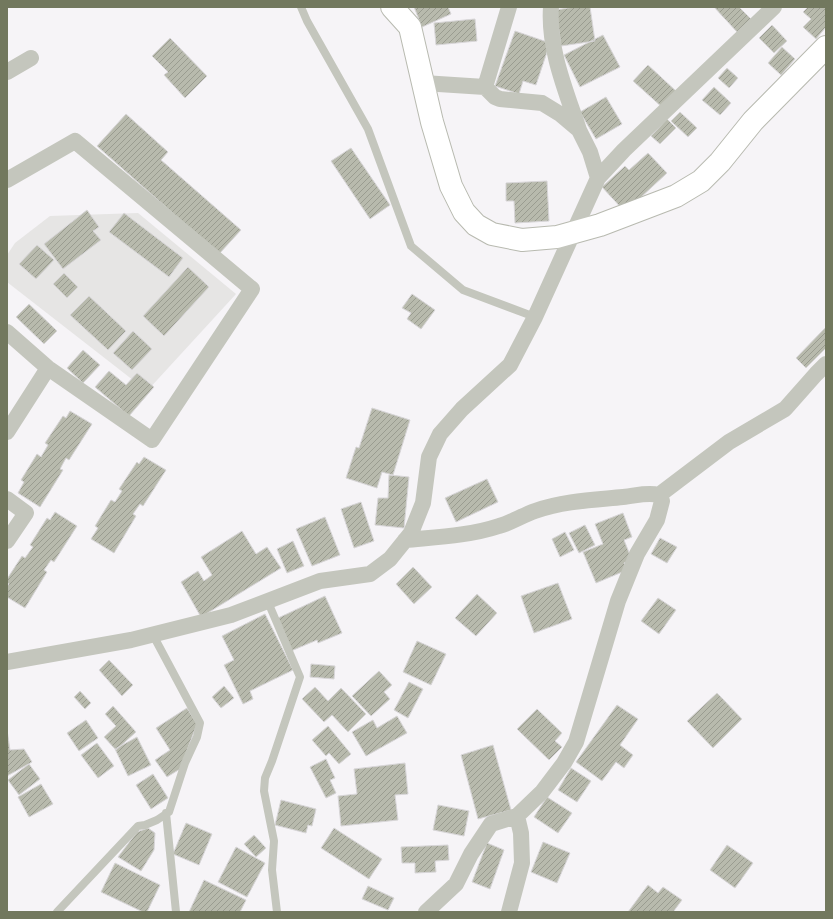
<svg xmlns="http://www.w3.org/2000/svg" width="833" height="919" font-family="Overpass,sans-serif">
<style>
.built{fill:#e6e5e4}
.building{fill:url(#building-hatch);stroke:#d8d6d8}
.lines{fill:none;stroke-linecap:round;stroke-linejoin:round}
.secondary-casing{stroke:#b8bab0;stroke-width:24}
.service{stroke:#c4c6bd;stroke-width:8}
.minor{stroke:#c4c6bd;stroke-width:16}
.secondary{stroke:#fff;stroke-width:22}
</style>
<defs>
<pattern id="building-hatch" width="6" height="6" patternUnits="userSpaceOnUse"><rect width="6" height="6" fill="#b8baad"/><path d="M-1 1l2-2M0 6l6-6M5 7l2-2" fill="none" stroke="#9a9c90"/></pattern>
</defs>
<rect width="100%" height="100%" fill="#f6f4f7"/>
<path class="built" d="M138,213L236,294L147,391L7,282V255L15,243L50,216Z"/>
<path class="building" d="M414,7H448L451,14L422,27Z
M574,7H590L595,41L561,46L556,10Z
M714,7H739L752,20L738,33Z
M808,7H826V27L816,39L803,27L811,19L803,12Z
M475,19L477,41L436,45L434,23Z
M772,25L787,41L774,53L759,38Z
M515,31L550,43L536,85L523,81L519,94L495,86Z
M603,35L620,67L580,87L564,55Z
M170,38L207,76L185,98L164,75L168,72L152,56Z
M782,47L795,59L781,75L768,63Z
M648,65L677,92L663,108L633,81Z
M727,68L738,78L729,88L718,78Z
M714,87L731,103L720,115L702,100Z
M606,97L622,124L596,139L580,112Z
M680,112L697,128L688,137L671,121Z
M126,114L168,152L161,160L241,230L219,254L97,146Z
M667,119L676,128L660,144L651,136Z
M351,148L390,205L370,219L331,161Z
M648,153L667,173L625,212L602,187L625,166L629,170Z
M547,181L549,221L515,223L514,201H506V183Z
M87,210L99,227L93,231L101,240L63,269L44,244Z
M124,213L183,258L169,277L109,232Z
M37,245L54,260L36,279L19,264Z
M188,267L209,287L164,336L143,316Z
M64,273L78,287L67,298L53,284Z
M412,294L435,310L421,329L407,319L411,313L402,308Z
M89,296L126,331L108,350L70,315Z
M29,304L57,331L44,344L16,317Z
M826,327V348L806,368L796,358Z
M133,331L152,349L132,370L113,353Z
M83,350L100,365L83,383L67,368Z
M109,371L126,385L137,373L154,387L129,416L95,387Z
M372,408L410,420L393,475L382,472L377,488L346,478L356,447L359,448Z
M70,411L92,424L69,460L66,458L60,469L63,470L40,507L18,493L24,482L21,480L37,454L41,457L48,445L45,443L63,416L66,418Z
M144,457L166,470L143,506L140,504L133,514L136,516L114,553L91,539L98,528L95,526L111,500L115,502L122,491L119,489L137,462L139,464Z
M389,475L409,477L404,528L375,525L378,498H388Z
M487,479L498,502L456,522L445,498Z
M361,502L374,541L354,548L341,509Z
M55,512L77,526L54,562L51,560L44,570L47,572L25,608L7,597V587L9,584L7,582V579L22,556L25,558L33,547L30,545L47,518L50,520Z
M623,513L632,537L624,540L632,560L624,563L627,570L596,583L583,552L603,544L595,524Z
M325,517L340,555L312,566L296,529Z
M585,525L595,545L579,553L569,533Z
M242,531L256,554L267,547L281,568L201,617L181,582L198,571L204,581L212,575L201,557Z
M565,532L574,550L560,557L552,539Z
M660,538L677,547L667,563L651,554Z
M293,541L304,566L287,573L277,549Z
M413,567L432,587L414,604L396,584Z
M558,583L572,619L534,633L521,596Z
M477,594L497,613L476,636L455,618Z
M325,596L342,633L318,643L317,640L291,651L276,619Z
M658,598L676,610L659,634L641,621Z
M265,614L293,670L250,691L253,699L243,704L224,665L234,660L222,636Z
M417,641L446,654L431,685L403,672Z
M109,660L133,685L122,696L99,670Z
M311,664L335,666L334,679L310,677Z
M379,671L392,685L384,692L390,699L371,716L352,696Z
M409,682L423,689L408,718L394,710Z
M224,686L234,698L221,708L212,697Z
M315,687L328,701L341,688L366,714L348,732L332,715L324,722L302,699Z
M80,691L91,703L85,709L74,697Z
M717,693L742,719L713,748L687,721Z
M617,705L638,719L620,745L633,755L624,768L616,762L602,781L576,762Z
M113,706L136,732L116,750L104,737L116,726L105,714Z
M187,708L197,724L180,769L167,777L155,760L170,750L156,728Z
M537,709L562,733L555,741L562,747L549,760L517,729Z
M397,716L407,733L366,756L352,732L373,720L377,728Z
M86,720L98,738L79,751L67,733Z
M328,726L351,754L339,764L329,753L326,756L312,740Z
M7,730L10,750L24,749L32,762L7,776Z
M137,737L151,765L128,776L115,749Z
M97,743L114,766L98,778L81,755Z
M493,745L511,810L478,819L461,755Z
M326,759L335,778L330,780L336,793L326,798L310,767Z
M405,763L408,794L395,795L398,820L341,826L338,796L357,794L354,769Z
M29,764L40,779L19,795L8,780Z
M571,768L591,781L577,802L558,790Z
M153,774L168,798L151,809L136,785Z
M41,784L53,804L29,817L18,797Z
M547,797L572,813L558,833L534,817Z
M281,800L316,809L312,826L308,825L306,833L275,825Z
M438,805L469,811L464,836L433,830Z
M186,823L212,834L199,865L173,854Z
M148,828L155,833L154,850L141,871L118,857L137,832Z
M334,828L382,859L369,879L321,848Z
M254,835L266,848L256,857L244,844Z
M543,842L570,853L557,883L531,872Z
M487,843L504,850L490,889L472,882Z
M448,845L449,860L435,861L436,872L415,873V863H402L401,847Z
M727,845L753,863L735,888L710,870Z
M236,847L265,863L247,897L218,882Z
M115,863L160,885L147,912H143L101,892Z
M204,880L246,900L240,912H189Z
M648,885L658,893L663,887L682,900L673,912H628Z
M368,886L394,898L388,910L362,899Z"/>
<g class="lines">
<defs>
<path id="secondary" d="M392,7L410,27L432,122L451,186L464,212L476,225L492,234L522,240L557,237L600,225L676,196L701,181L720,162L753,121L826,47"/>
</defs>
<use href="#secondary" class="secondary-casing"/>
<path class="service" d="M301,7L307,21L368,129L411,246L463,290L535,317
M268,602L300,677L272,761L265,778L264,791L274,841L272,870L277,912
M166,813L176,912
M57,912L138,826L145,825L157,820L169,812L185,763L197,737L200,723L153,635"/>
<path class="minor" d="M551,7C548,49 566,91 579,130
M7,72L31,58
M423,83L485,87L495,97L500,99L542,103L560,114L579,130L590,152L598,178
M485,87L509,7
M7,180L75,141L252,289L152,440L48,368L7,332
M7,432L48,368
M659,495L729,442L785,409L816,374L826,364
M7,499L26,513L7,541
M405,540C436,537 469,536 499,526C511,523 523,515 535,511C564,501 593,500 623,497C636,496 646,492 659,495L662,501L657,520L637,554L618,601L576,742L564,763L542,792L517,816L491,824L471,854L456,884L426,912
M7,662L131,640L231,615L320,581L370,574L390,559L411,533L423,503L429,457L440,434L462,409L510,365L535,317L598,178L624,150L774,7
M509,912L522,863L521,833L517,816"/>
<use href="#secondary" class="secondary"/>
</g>
<rect width="833" height="919" fill="none" stroke="#72785e" stroke-width="16"/>
</svg>
